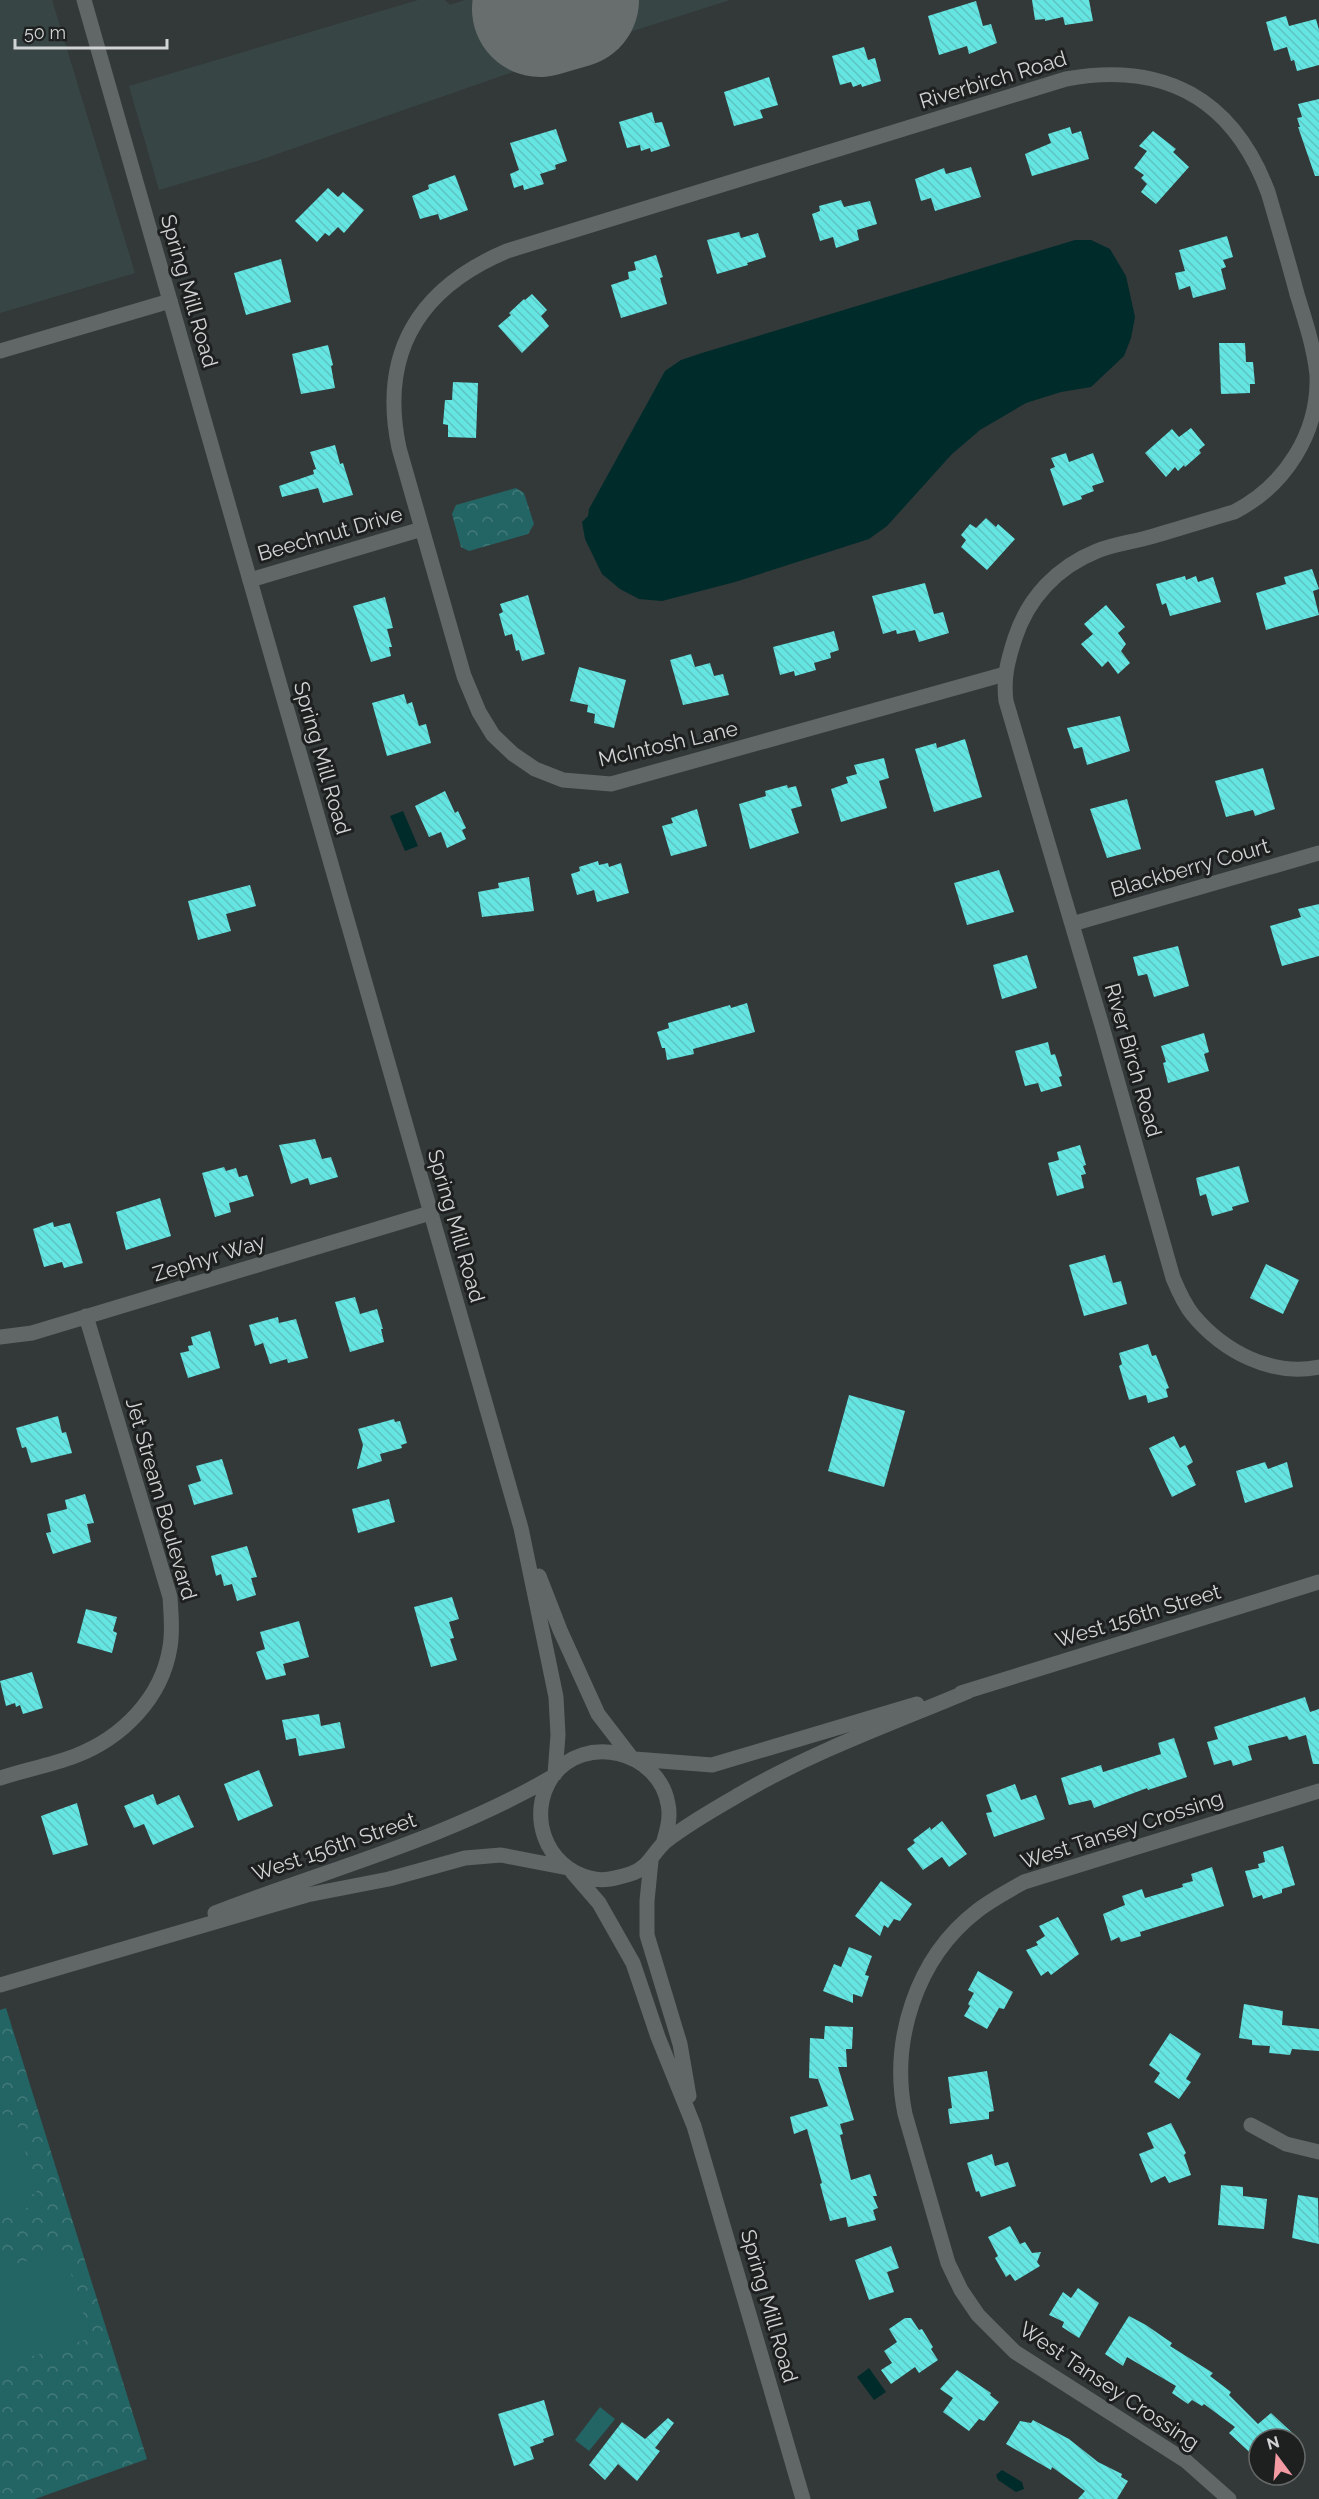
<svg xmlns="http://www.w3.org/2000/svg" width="1319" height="2499" font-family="Raleway,sans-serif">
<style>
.built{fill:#384545}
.park{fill:url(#park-crowns)}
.garden{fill:#236564}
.water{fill:#002b2b}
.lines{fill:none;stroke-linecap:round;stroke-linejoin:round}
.runway{stroke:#686d6d;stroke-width:136}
.building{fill:url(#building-back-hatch)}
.minor{stroke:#616767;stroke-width:15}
.tertiary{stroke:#616767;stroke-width:15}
.labels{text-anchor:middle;stroke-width:6;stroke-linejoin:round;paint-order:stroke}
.street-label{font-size:21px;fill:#d1d4d4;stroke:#1d201f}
</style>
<defs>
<pattern id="park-crowns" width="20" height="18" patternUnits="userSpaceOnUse" patternTransform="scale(1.5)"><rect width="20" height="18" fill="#236564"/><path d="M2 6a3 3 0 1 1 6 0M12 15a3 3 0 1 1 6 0" fill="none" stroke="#427a79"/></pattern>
<pattern id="building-back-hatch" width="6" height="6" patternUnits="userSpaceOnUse" patternTransform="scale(1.5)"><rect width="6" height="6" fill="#65e5e2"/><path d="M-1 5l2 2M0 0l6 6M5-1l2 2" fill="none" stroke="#5dc4c2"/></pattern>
</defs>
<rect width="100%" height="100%" fill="#333939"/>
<path class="built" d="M0,0H52L135,273L0,313Z
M418,0H445L450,5L465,0H730L611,38L257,161L159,190L129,86Z"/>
<path class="park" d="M516,488L524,493L534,524L528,534L469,551L461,547L452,514L456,505Z
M6,2008L147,2459L35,2499H0V2010Z"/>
<path class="garden" d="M7,2113L10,2125L17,2123L37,2193L30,2195L33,2206L14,2211L11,2200L4,2202L0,2187V2115Z
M64,2251L91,2338L0,2366V2268Z
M600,2407L615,2419L589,2451L575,2440Z"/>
<path class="water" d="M1075,240H1091L1110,249L1126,276L1135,317L1131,338L1124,356L1091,387L1061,392L1026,403L980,430L952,454L887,526L869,539L735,582L662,601L639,599L620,589L602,574L585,539L582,522L588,516L589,509L665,371L681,360L702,353Z
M403,811L418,846L405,851L390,816Z
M869,2368L886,2392L874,2400L857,2377Z
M1002,2470L1022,2482L1024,2489L1016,2492L998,2480L996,2475Z"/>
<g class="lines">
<path class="runway" d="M540,9L571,0"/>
</g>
<path class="building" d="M1032,0H1089L1093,21L1065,25L1063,17L1045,21V19L1035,20Z
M976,1L983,26L991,24L997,43L969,54L967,46L939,55L928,16Z
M1286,16L1289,26L1316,19L1319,30V65L1297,71L1294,60L1291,61L1287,47L1274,51L1266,22Z
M864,47L868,60L875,58L881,81L862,87L861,84L853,87L851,82L840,85L832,56Z
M769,77L778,105L760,110L763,118L734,126L724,92Z
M1319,99V176H1315L1298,127H1300L1297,118L1302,117L1298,104Z
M652,112L655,123L662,122L670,146L651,152L650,148L641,151L640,145L627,148L619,122Z
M1070,127L1072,134L1081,131L1089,159L1032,176L1025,154L1051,143L1048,134Z
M556,129L567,161L555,165L556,169L540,174L544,184L524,190L523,185L514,188L510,174L519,170L510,143Z
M1153,131L1176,149L1173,152L1189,167L1156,204L1141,192L1147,184L1141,178L1144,175L1134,168L1147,151L1139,146Z
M971,167L981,197L935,211L931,198L921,201L915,179L944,168L946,174Z
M455,175L468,210L440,220L438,214L420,219L412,196L429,189L428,185Z
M328,188L338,197L343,192L364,210L344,233L338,227L329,236L325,233L317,242L295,221Z
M841,200L844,207L870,201L877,224L857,230L859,240L836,248L833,237L820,241L812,214L820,211L819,206Z
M739,232L741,238L758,233L766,257L747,263L748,265L717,274L707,240Z
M1227,236L1233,257L1223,260L1226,267L1221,269L1226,289L1193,298L1190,286L1179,290L1175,273L1185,271L1179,250Z
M656,255L663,277L660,278L667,304L621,318L611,285L629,279L628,272L636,270L634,262Z
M281,259L291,302L246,315L234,273Z
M532,294L547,310L541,316L549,326L522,353L498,326L511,315L509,313L524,299L525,300Z
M1219,343H1245L1246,362H1253L1255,384H1250V393L1221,394Z
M328,345L333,365L331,366L335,388L301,394L292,354Z
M453,382L478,383L476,438L448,437V425L443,424L445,400H452Z
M1191,428L1205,445L1199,450L1201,453L1185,467L1184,465L1178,471L1175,467L1166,477L1145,453L1172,429L1179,437Z
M335,445L340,464L343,463L353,495L323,503L318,488L282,497L279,486L314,474L313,470L316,469L310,452Z
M1066,453L1069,462L1093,453L1104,482L1092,486L1094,491L1081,496L1082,499L1063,506L1050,469L1055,467L1051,458Z
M986,518L996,527L998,524L1015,539L987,570L961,547L966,540L961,535L970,524L976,528Z
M1312,569L1319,589L1313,591L1319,615L1266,630L1256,593L1286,584L1284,577Z
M1185,576L1186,580L1196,576L1198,582L1213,577L1221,602L1170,616L1166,603L1162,605L1156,584Z
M925,583L934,614L943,612L949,633L919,642L915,630L897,634L896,630L883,634L872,596Z
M528,595L545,654L522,661L519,650L516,651L512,634L505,636L499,614L503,612L500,604Z
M385,597L393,628L387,629L392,647H389L391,656L371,662L353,606Z
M1106,605L1125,627L1118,633L1126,644L1121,651L1130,663L1118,674L1108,661L1102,667L1081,644L1093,634L1084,624Z
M834,631L839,650L830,653L831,658L814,663L816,670L795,676L794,671L780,675L773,647Z
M691,654L695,667L710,663L714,676L723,674L729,695L683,705L670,660Z
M579,667L626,680L614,728L594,723L595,714L587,712L588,705L570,701Z
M404,694L407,704L412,702L419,726L426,724L431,743L387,756L372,703Z
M1120,716L1130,751L1087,765L1082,747L1074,749L1067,728Z
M965,739L982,797L934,812L915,749L936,743L937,748Z
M884,758L889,778L879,781L887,808L841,822L831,789L848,783L846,777L857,774L854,765Z
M1263,768L1275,809L1255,816L1253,810L1226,817L1215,781Z
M787,785L788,788L796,786L802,806L791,809L799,833L750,849L739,804L766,796L765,791Z
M445,791L455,813L458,811L466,828L462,830L466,839L447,848L441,832L429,837L415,806Z
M1127,799L1141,849L1107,858L1090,809Z
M697,809L707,846L671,856L662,826L673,823L671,818Z
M598,861L599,865L608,863L609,867L621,863L629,893L597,902L594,890L577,895L571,874L580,871L579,867Z
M999,870L1014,912L967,925L954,883Z
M529,877L534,911L482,917L478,892L499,888L498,883Z
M250,885L256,906L226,914L231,931L198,940L188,901Z
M1319,904V956L1282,966L1270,926L1301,917L1298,909Z
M1178,946L1189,986L1154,997L1147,974L1138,976L1133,957Z
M1027,955L1037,988L1002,999L993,965Z
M747,1003L755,1032L693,1049L694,1054L667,1060L665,1048H662L657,1032L669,1028L668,1023L730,1005L731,1008Z
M1204,1033L1209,1052L1204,1054L1209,1071L1168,1083L1163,1063L1166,1062L1161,1046Z
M1048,1042L1051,1055L1055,1054L1062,1076L1059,1077L1062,1086L1041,1092L1038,1083L1025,1086L1015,1051Z
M315,1139L322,1159L331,1157L338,1177L310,1185L308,1178L291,1184L279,1145Z
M1080,1145L1086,1165L1083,1166L1086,1174L1081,1175L1084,1188L1057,1196L1048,1163L1059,1160L1057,1152Z
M1239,1166L1249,1202L1232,1207L1233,1210L1212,1216L1206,1194L1200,1196L1196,1178Z
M224,1167L226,1171L236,1168L239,1177L247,1175L254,1196L229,1203L231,1212L215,1217L202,1173Z
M160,1198L171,1236L126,1250L116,1212Z
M53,1222L54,1227L70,1223L83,1263L64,1268L62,1262L44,1267L33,1229Z
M1105,1255L1113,1283L1121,1281L1127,1304L1084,1316L1069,1265Z
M1266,1264L1299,1280L1283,1314L1250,1298Z
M355,1297L360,1314L377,1309L383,1329H381L384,1342L350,1352L335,1302Z
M278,1317L279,1323L296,1319L308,1358L288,1363L287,1359L270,1364L263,1343L255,1346L249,1325Z
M210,1331L220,1368L188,1378L180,1353L189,1351L188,1346L193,1345L191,1337Z
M1148,1344L1152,1356L1156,1355L1169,1388L1166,1389L1168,1397L1148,1403L1146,1395L1129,1400L1119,1366L1122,1364L1119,1353Z
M849,1395L905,1411L884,1487L828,1471Z
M58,1416L62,1433L66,1432L72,1453L31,1463L26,1447L22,1448L16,1428Z
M394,1419L395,1422L400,1421L407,1443L401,1445L402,1448L380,1454L382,1461L357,1469L363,1445L358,1429Z
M1174,1436L1180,1448L1185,1445L1193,1462L1187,1466L1196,1485L1172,1497L1149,1448Z
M222,1459L233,1494L194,1505L188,1485L201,1481L196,1466Z
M1265,1462L1268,1469L1287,1462L1293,1487L1245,1503L1236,1471Z
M85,1494L94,1523L87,1524L91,1542L53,1554L46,1533L51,1532L47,1514L67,1509L65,1500Z
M389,1499L395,1522L358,1533L352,1509Z
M247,1546L257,1577L251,1578L256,1595L237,1601L232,1584L224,1586L221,1574L216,1576L211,1556Z
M452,1597L459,1619L449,1622L454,1638L450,1639L457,1660L431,1667L414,1607Z
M86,1609L117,1617L113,1631L117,1633L112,1653L77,1643Z
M299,1621L309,1657L283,1664L286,1675L266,1680L256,1652L265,1649L260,1632Z
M32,1672L43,1708L23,1714L20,1705L16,1707L15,1703L6,1706L0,1681Z
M1305,1697L1310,1712L1319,1709V1764H1313L1306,1735L1289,1740L1287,1736L1248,1746L1252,1760L1233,1766L1231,1760L1214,1765L1207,1742L1218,1739L1214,1727Z
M319,1714L321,1726L340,1722L345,1748L299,1756L296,1738L286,1740L282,1720Z
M1174,1738L1187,1777L1148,1790L1147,1788L1094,1808L1091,1800L1069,1805L1061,1778L1101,1765L1103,1772L1161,1754L1158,1743Z
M259,1770L273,1806L238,1821L224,1784Z
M1015,1784L1021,1800L1036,1795L1045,1819L994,1837L986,1813L992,1812L986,1795Z
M153,1794L157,1805L179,1795L194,1827L153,1845L144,1824L134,1828L124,1806Z
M77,1803L88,1845L53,1855L41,1816Z
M942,1821L967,1854L949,1867L942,1857L923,1870L907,1849L915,1843L913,1840L930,1827L931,1830Z
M1283,1846L1295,1885L1282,1889V1893L1263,1899L1262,1895L1253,1898L1245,1871L1259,1868L1258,1864L1265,1862L1263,1852Z
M1212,1867L1224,1906L1140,1932L1141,1936L1121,1942L1119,1937L1111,1941L1103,1914L1125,1905L1122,1896L1142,1889L1145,1898L1183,1887L1182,1884L1193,1881L1191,1874Z
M881,1881L912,1904L900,1921L894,1919L888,1928L884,1925L880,1936L855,1916Z
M1058,1917L1079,1954L1051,1975L1048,1971L1041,1976L1026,1950L1038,1945L1036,1942L1045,1936L1039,1926Z
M849,1947L872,1956L865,1975L869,1976L862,1997L853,1994V2003L823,1991L834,1964L841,1967Z
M978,1971L1013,1992L1004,2009L999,2008L987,2029L964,2016L970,2006L968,2004L974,1993L968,1990Z
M1244,2004L1283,2011L1282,2025L1319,2029V2051L1292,2049L1290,2055L1269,2053L1270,2046L1252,2045V2040L1239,2038Z
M825,2026L853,2027L852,2049H846L847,2067H838L854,2120L840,2124L843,2134L840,2135L851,2180L870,2174L877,2196H873L878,2208L873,2210L876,2220L848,2227L846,2217L830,2221L820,2184L822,2183L807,2129L794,2134L790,2117L828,2106L818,2079L809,2078L810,2038L824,2039Z
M1170,2033L1201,2054L1186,2079L1191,2082L1179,2099L1154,2082L1160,2073L1149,2065Z
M987,2071L994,2111L989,2112V2119L950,2124L948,2109L952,2108L948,2077Z
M1171,2123L1186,2153L1184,2155L1191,2175L1169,2183L1165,2176L1151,2183L1139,2154L1154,2148L1147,2133Z
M992,2154L995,2166L1008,2162L1016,2186L981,2197L979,2191L976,2192L967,2163Z
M1221,2185L1243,2187V2196L1267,2199L1264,2229L1218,2225Z
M1298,2195L1318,2198L1319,2244L1292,2238Z
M1010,2226L1020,2244L1025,2242L1032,2253L1041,2252L1037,2262L1040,2266L1015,2281L1010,2274L1006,2277L995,2258L998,2256L988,2237Z
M891,2246L899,2268L887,2272L894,2292L869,2300L855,2260Z
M1078,2288L1099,2303L1079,2338L1062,2327L1064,2322L1049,2315L1063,2292L1071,2298Z
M1129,2316L1146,2325L1172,2343L1170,2346L1213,2373L1210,2376L1231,2392L1229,2395L1258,2424L1271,2413L1299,2439H1259V2461L1229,2433L1235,2427L1204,2404L1202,2406L1192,2400L1188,2404L1172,2393L1176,2386L1127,2357L1123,2366L1105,2354Z
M905,2318H911L919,2330L922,2329L933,2347L931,2349L938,2360L919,2373L915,2367L891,2384L881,2370L892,2363L884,2351L897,2342L889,2329Z
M957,2370L991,2393L990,2395L999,2402L984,2421L979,2419L969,2431L943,2412L953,2398L940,2389Z
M544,2400L554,2435L543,2439L544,2442L530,2447L534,2459L514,2466L498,2414Z
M668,2418L674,2423L655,2448L660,2451L637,2481L618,2464L605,2480L589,2465L622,2422L645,2439Z
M1033,2420L1069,2439L1098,2462L1122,2474L1121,2477L1128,2481L1117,2499H1078L1085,2491L1052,2467L1051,2470L1006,2444L1020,2421L1031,2423Z"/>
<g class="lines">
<path class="minor" d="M0,351L170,301
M250,580L422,529
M1005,674L611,784L563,780L535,769L513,754L493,735L479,712L464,676L399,448C379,353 419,288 507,251L1066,79C1164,61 1233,99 1268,192C1278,226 1288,260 1297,294C1305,320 1314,347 1317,375C1319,433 1285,486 1234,512C1206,520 1178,529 1150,537C1133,542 1114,544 1097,551C1057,567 1028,598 1015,638C1008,660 1003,677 1006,701L1102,1026L1173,1278C1178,1290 1184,1304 1193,1315C1223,1351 1271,1377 1319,1367
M1072,924L1319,853
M0,1337L32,1333L430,1213
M0,1778C25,1770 51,1765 75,1756C122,1738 162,1698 170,1647C173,1630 171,1614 170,1597L86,1316
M1251,2125L1286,2144L1319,2152
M1229,2499L1186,2461L1015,2352L978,2315L961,2290L948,2263L905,2114C890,2041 916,1958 977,1911C991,1900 1008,1891 1024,1882L1319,1791"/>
<path class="tertiary" d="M84,0L521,1528L556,1697L558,1735L555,1774
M539,1576L560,1630L598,1714L631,1757
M961,1693L1319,1582
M635,1759L712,1765L917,1704
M663,1844C667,1830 671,1818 668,1804C659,1751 584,1732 552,1777C527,1814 545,1867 590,1878C603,1882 617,1878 630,1874C648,1869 653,1852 666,1841C689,1823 716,1808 742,1793C814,1751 893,1723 969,1691
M651,1861L647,1901V1935L680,2044L689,2096
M573,1873L599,1903L633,1963L658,2037L694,2126L803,2499
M215,1913C328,1869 446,1839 552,1777
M0,1985L307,1895L389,1879L465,1858L501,1855L568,1868"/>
</g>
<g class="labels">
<g class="street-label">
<text transform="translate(993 80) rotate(-17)" y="7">Riverbirch Road</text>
<text transform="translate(189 291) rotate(74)" y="7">Spring Mill Road</text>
<text transform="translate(330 534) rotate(-16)" y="7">Beechnut Drive</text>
<text transform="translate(668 744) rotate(-13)" y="7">McIntosh Lane</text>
<text transform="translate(322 758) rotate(74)" y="7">Spring Mill Road</text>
<text transform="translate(1190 868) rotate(-16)" y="7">Blackberry Court</text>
<text transform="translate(1133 1060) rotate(74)" y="7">River Birch Road</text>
<text transform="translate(456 1226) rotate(74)" y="7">Spring Mill Road</text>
<text transform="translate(209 1258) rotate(-17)" y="7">Zephyr Way</text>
<text transform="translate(161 1499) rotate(74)" y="7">Jet Stream Boulevard</text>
<text transform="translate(1138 1616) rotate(-17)" y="7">West 156th Street</text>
<text transform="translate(1122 1830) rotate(-18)" y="7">West Tansey Crossing</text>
<text transform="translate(334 1847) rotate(-19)" y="7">West 156th Street</text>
<text transform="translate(769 2306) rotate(74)" y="7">Spring Mill Road</text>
<text transform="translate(1109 2386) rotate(34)" y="7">West Tansey Crossing</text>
</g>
</g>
<g transform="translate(1277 2457) rotate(344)"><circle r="28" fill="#1d201f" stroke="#656867" stroke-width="1.5"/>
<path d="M0-4.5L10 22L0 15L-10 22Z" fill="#f49aa3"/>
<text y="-9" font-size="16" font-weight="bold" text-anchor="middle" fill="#d1d4d4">N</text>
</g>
<path d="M15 39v9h152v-9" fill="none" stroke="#d1d4d4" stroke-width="3"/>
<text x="24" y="39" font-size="18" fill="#d1d4d4" stroke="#1d201f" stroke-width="4.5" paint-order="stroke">50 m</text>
</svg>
